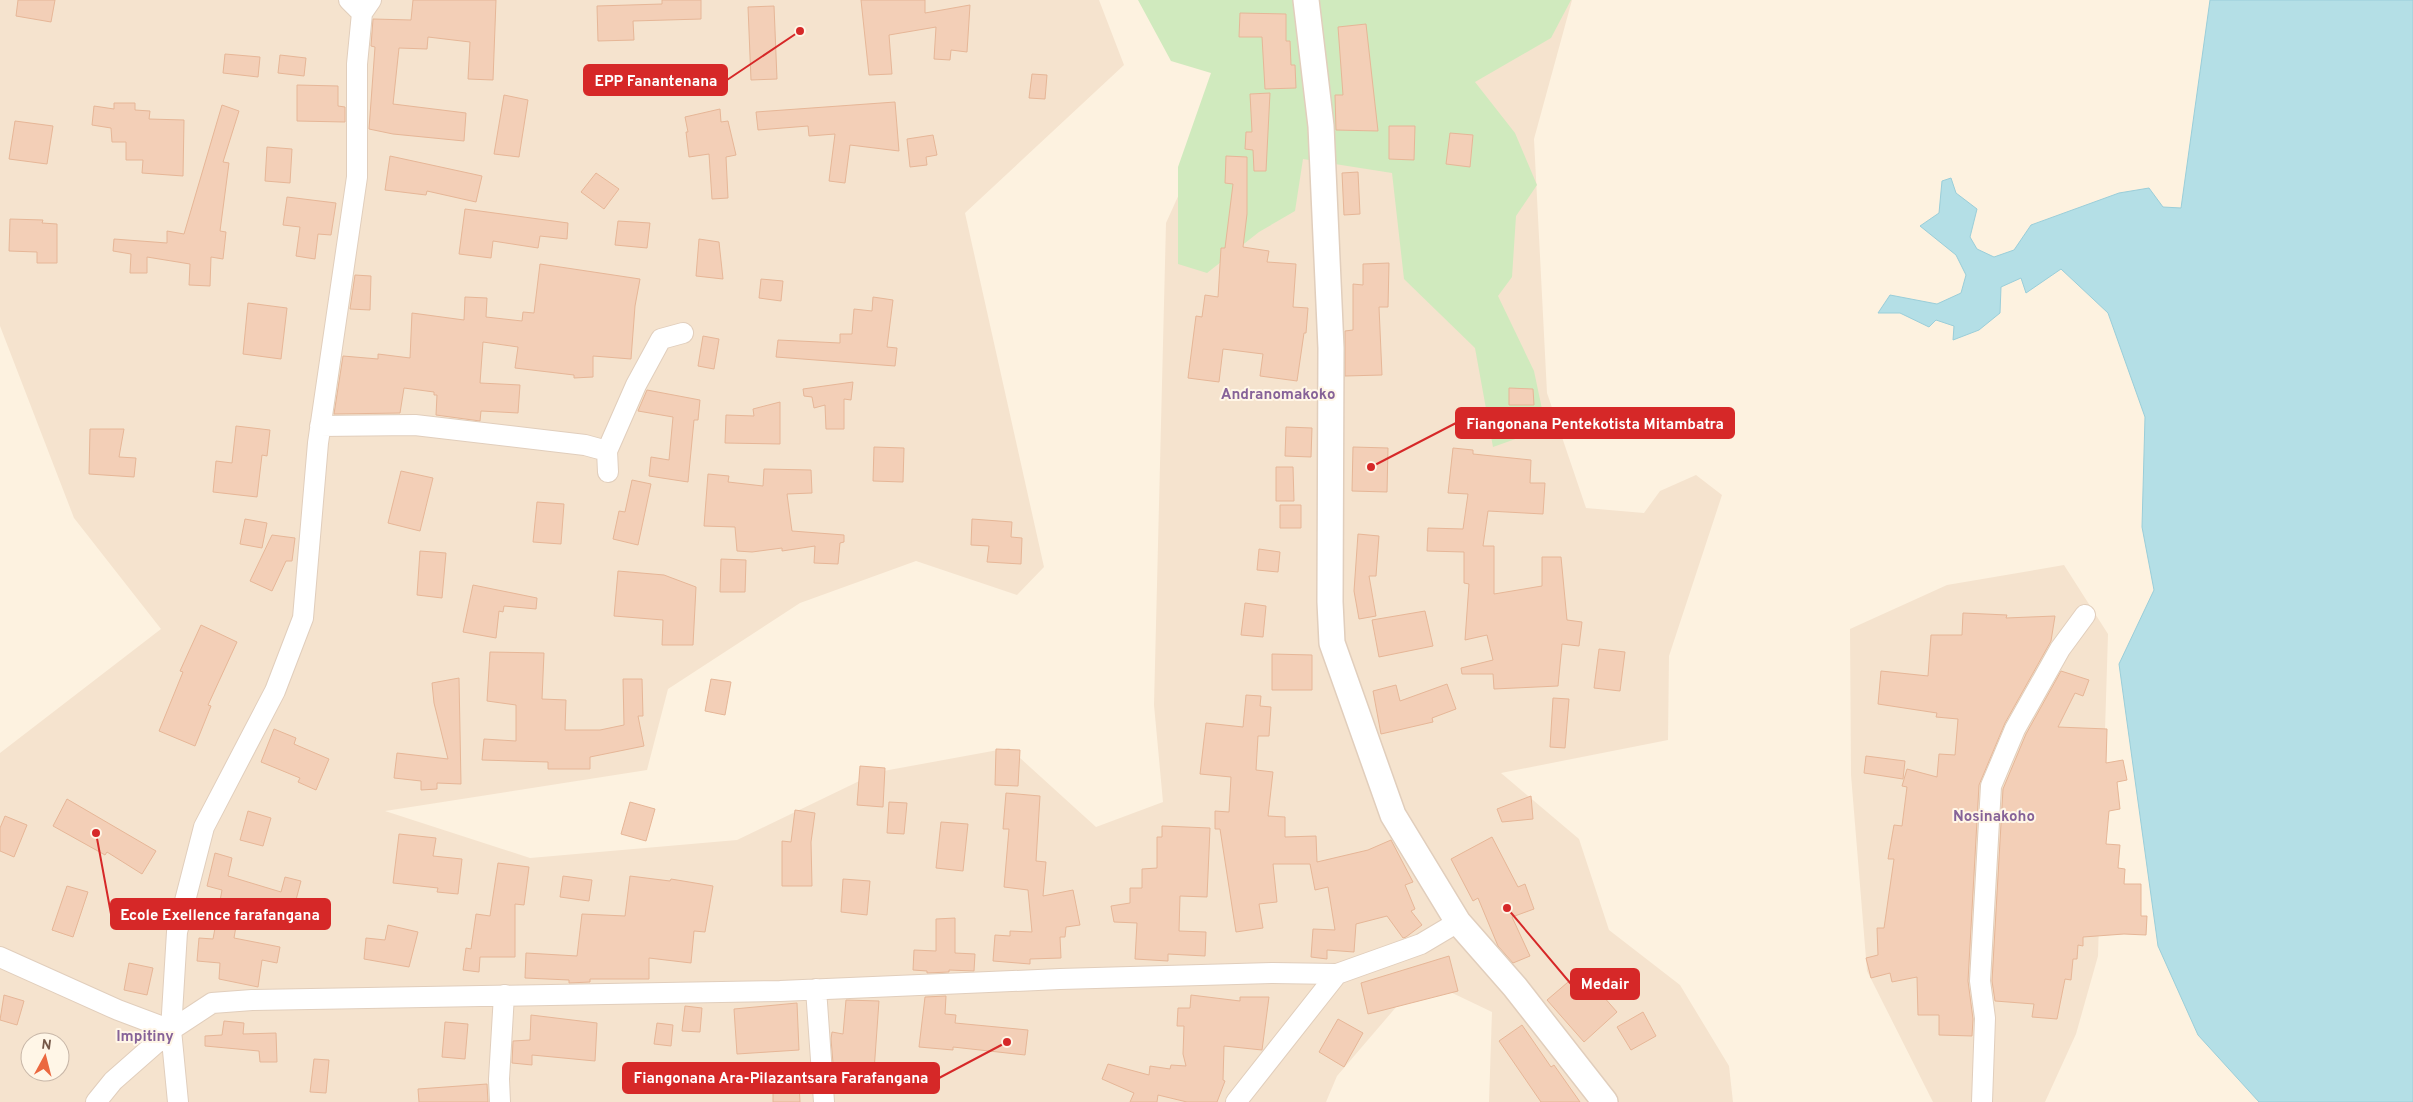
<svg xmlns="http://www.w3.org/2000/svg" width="2413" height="1102" font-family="Overpass,sans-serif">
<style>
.residential{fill:#f5e3ce;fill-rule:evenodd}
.green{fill:#d0eabe}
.water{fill:#b4dfe6;stroke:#9aced9}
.building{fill:#f3cfb7;stroke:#e6b697}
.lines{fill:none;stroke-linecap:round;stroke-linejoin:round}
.minor-casing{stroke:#e1cebc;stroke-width:22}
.tertiary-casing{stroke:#e1cebc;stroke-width:28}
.minor{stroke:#fff;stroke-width:20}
.tertiary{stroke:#fff;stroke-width:25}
.labels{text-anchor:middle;stroke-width:4;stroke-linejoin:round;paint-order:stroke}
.neighbourhood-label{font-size:15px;font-weight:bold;fill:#866298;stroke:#fff6e7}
.leader{fill:none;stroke:#d62828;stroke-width:2}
.callout-dot{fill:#d62828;stroke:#fff6e7;stroke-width:2}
.callout{fill:#d62828;stroke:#d62828;stroke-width:2}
.callout-label{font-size:15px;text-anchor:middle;font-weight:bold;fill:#fff}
</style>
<rect width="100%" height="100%" fill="#fdf2e0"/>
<path class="residential" d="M0,0H1099L1124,65L965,213L1044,567L1017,595L916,561L800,603L668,689L647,770L385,811L530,858L737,840L878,772L1009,748L1096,827L1163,802L1154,705L1166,223L1232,77L1163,0H1572L1534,139L1547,393L1586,508L1644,513L1660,491L1696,475L1722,495L1669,656L1668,740L1501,773L1579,839L1609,930L1680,985L1729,1066L1733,1102H1489L1492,1012L1421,978L1337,1076L1326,1102H0V753L161,629L74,518L0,326ZM30,1042H60V1072H30Z
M2064,565L2108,634L2098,956L2076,1034L2045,1102H1933L1867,971L1851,775L1850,629L1947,585Z"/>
<path class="green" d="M1138,0H1571L1551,38L1475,82L1515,133L1537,185L1516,216L1512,277L1498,296L1534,371L1546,428L1493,447L1475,348L1404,279L1392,173L1303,159L1295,211L1259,232L1207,273L1178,264V167L1211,73L1171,61Z"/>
<path class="water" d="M2210,0H2413V1102H2259L2198,1035L2158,946L2119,664L2154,590L2142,527L2145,417L2108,313L2061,269L2026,293L2021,278L2001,287L2000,313L1979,330L1953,340L1954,326L1936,320L1929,327L1900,313H1878L1890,295L1937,304L1961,293L1966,275L1956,255L1920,226L1939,213L1942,181L1951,178L1956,193L1977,209L1970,237L1977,249L1994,257L2014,250L2031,225L2119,193L2149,188L2163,207L2181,208Z"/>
<path class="building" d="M18,0H55L51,22L16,16Z
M413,0H496L493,80L468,79L470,42L428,37L427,49L399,48L393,104L466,113L464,141L393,134L369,129L375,47L371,46L373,19L411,20Z
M662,0H701V19L633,21L634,40L598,41L597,6L662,4Z
M861,0H925V13L970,5L967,52L951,50L950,60L934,59L936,27L889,35L892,74L869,75Z
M774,6L777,79L751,80L748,7Z
M1240,13L1286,14V41H1290L1291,65H1295L1296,88L1265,89L1262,37H1239Z
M1366,24L1378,131L1336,130L1335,95H1343L1338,27Z
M225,54L260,57L258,77L223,73Z
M280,55L306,58L304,76L278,73Z
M1032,74L1047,75L1045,99L1029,98Z
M297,85L338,86V106L345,107V122L297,121Z
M1270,93L1266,171H1254L1253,150L1245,149L1246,132H1252L1250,94Z
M504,95L528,100L519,157L494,154Z
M895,102L899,151L850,145L845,183L829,181L835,134L809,136L808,126L758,130L756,112Z
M114,103H135V110L150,111L149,119L184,120L183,176L142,173L143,160H126V142H112L111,128L92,125L94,106L114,109Z
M222,105L239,111L223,162L229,163L220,231L226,232L223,259L211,257L210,286L189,285L190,264L147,257V273H130L131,254L113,251L114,239L167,243V231L184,234Z
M720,109L721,122L728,121L736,155L726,157L728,198L712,199L709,154L689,157L686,132H688L685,117Z
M15,121L53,126L47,164L9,159Z
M1389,126H1415L1414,160L1389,159Z
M1450,133L1473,135L1470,167L1446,164Z
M933,135L937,155L926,157L927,165L910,167L907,139Z
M267,147L292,149L290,183L265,181Z
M390,156L482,176L476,202L427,191L426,195L385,190Z
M1226,156L1247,157V214L1243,247L1269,251L1267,262L1296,264L1293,307L1308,308L1306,333H1304L1297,381L1260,376L1263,354L1223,349L1219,382L1188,378L1196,316L1202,317L1205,295L1218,297L1221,248H1225L1233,184L1225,183Z
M1358,172L1360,214L1344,215L1342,173Z
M596,173L619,189L604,209L581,192Z
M287,197L336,203L331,235L318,234L315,259L296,256L300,227L283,225Z
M465,209L568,223L567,239L540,236L538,248L493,241L491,258L459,254Z
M10,219L43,220L42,223L57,224V263H37V252L9,251Z
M618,221L650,223L647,248L615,245Z
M699,239L719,242L723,279L696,276Z
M1389,263L1388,307H1379L1382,375L1345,376V331L1353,330V284L1363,285V264Z
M540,264L640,279L635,306L631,359L593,356V377L574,378V375L515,368L518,347L483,342L480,383L520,385L518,413L481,411L480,421L436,415L437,395H434V392L404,388L400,413L334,414L343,356L378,359V354L410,358L412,313L464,320L465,297L487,298L486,317L522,321L523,312L534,313Z
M355,275L371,276L370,310L350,309Z
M761,279L783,281L781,301L759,298Z
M873,297L893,300L887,347L897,348L895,366L776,357L778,340L840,343V334H852L854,309L872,311Z
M248,303L287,308L281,359L243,354Z
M703,336L719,339L714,369L698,366Z
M853,382L851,400L844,399V429H826L825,405L814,408L812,397L804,396L803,389Z
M1509,388L1533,389L1534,405H1509Z
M647,390L700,400L698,420H694L688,482L649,476L651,457L669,460L673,417L638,411Z
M780,402V444L725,443L726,415L754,416L753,409Z
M236,426L270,430L267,456L262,455L257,497L213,492L216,461L232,463Z
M1286,427L1312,428L1311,457L1285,456Z
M90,429H124L119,457L136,458L134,477L89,474Z
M874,447L904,448L903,482L873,481Z
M1353,447L1388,448L1387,492L1352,491Z
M1453,448L1473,450V454L1531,460L1530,483H1545L1543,514L1488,511L1483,546H1494V594L1542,586V557H1561L1567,620L1582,622L1579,646L1562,644L1558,686L1494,689L1493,674H1462L1461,668L1493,660L1487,635L1465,640L1469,584L1464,583V552L1427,551L1428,528L1463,529L1468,494L1448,493Z
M1276,467H1293L1294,501H1276Z
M764,469L811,470L812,493L787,494L792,531L844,535V542L840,543L838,564L814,563L815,546L782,551V548L752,552L737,551L735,527L704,526L708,474L729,476L728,482L763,486Z
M401,471L433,478L420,531L388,523Z
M632,480L651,484L638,545L613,539L619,511L625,512Z
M537,502L564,504L561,544L533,542Z
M1280,505H1301V528H1280Z
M245,519L267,523L262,548L240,544Z
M972,519L1012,522L1011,537L1022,538L1021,564L987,562L989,546L971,545Z
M1358,534L1379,536L1376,576H1369L1376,616L1359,619L1354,591Z
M272,535L295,538L292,561H286L272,591L250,581Z
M1259,549L1280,552L1278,572L1257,570Z
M420,551L446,553L442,598L417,595Z
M721,559L746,560L745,592H720Z
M618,571L664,575L696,587L693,645H662L663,620L614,616Z
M473,585L537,598L536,609L504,606L503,612L499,611L496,638L463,632Z
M1245,603L1266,606L1263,637L1241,635Z
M1425,611L1433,646L1379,657L1372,620Z
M1963,613L2007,615L2006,618L2055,616L2051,641L2005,723L1979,785L1968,981L1973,1019L1972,1036L1939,1035V1015H1918L1917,977L1892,982L1890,973L1871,978L1866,958L1878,955L1877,928H1884L1894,859H1888L1894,825L1902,826L1907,787L1902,786L1907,769L1937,777L1939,754L1955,755L1958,719L1936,717L1937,713L1878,704L1881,671L1928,676L1931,635H1962Z
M201,625L237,642L208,705L211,706L195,746L159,731L183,672L180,671Z
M1599,649L1625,652L1620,691L1594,688Z
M490,652L544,653L542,699L566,700L565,730H600L624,725L623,679H642L643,716H638L644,746L590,757V769H548V762L482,760L484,739L516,741V705L487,701Z
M1272,654L1312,655V690H1272Z
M2061,671L2089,680L2083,696L2075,693L2058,727L2107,729L2106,763L2123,760L2127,780L2117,782L2120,809L2109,811L2106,844L2120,845L2118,868L2125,869L2124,884H2141V916H2147L2146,935L2124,934L2083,937V946L2078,945L2077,959H2073L2071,980L2065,979L2057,1019L2032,1017L2034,1004L1995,1001L1992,981L2003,789L2026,734Z
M459,678L461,784L437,783V789L421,790V781L394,778L397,753L448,759L434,703L432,683Z
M711,679L731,682L725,715L705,711Z
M1447,684L1456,709L1432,718L1433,722L1381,734L1373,691L1396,685L1400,701Z
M1246,695L1261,696L1260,706L1271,707L1269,736H1258L1256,770L1273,772L1268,816L1285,817V837L1316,836L1317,862L1368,850L1391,840L1413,882L1405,885L1415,909L1411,911L1422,925L1406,937L1403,938L1387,916L1356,924L1354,952L1327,950V959L1311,957L1313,929L1335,930L1328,887L1315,890L1310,864H1273L1277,902L1259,904L1263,928L1236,932L1220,829H1215V811L1229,812L1231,777L1200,774L1206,723L1243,727Z
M1553,698L1569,699L1565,748L1550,747Z
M274,729L296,738L294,744L329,759L316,790L298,782L300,778L261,762Z
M996,749L1020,750L1018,786L995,785Z
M1866,756L1905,761L1903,779L1864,773Z
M860,766L885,768L883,807L857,805Z
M1006,793L1040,796L1036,861L1046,862L1043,896L1073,890L1080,925L1066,927L1065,937H1060L1061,958L1030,959V964L993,961L995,935L1010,936V931L1032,932L1028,890L1004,887L1009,829H1003Z
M1531,796L1533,819L1502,822L1497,809Z
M67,799L156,851L142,874L107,852L105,855L53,826Z
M630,802L655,809L646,841L621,834Z
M889,802L907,803L904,834L887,833Z
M795,810L815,813L811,842L812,886H782V841L791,842Z
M248,811L271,818L263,846L240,840Z
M5,816L27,825L14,857L0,851V828Z
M941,822L968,824L963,871L936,868Z
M1162,826L1210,828L1207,897L1180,896L1179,931L1206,932L1205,956L1168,954V961L1135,959L1137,923L1114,922L1111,906L1130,903V888H1142V869L1157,868V837H1162Z
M399,834L436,838L433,856L462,859L458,894L437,892L438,888L393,883Z
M1492,837L1518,887L1525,884L1534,909L1512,917L1530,956L1513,963L1498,946L1478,898L1473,901L1451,859Z
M215,853L232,858L228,876L281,892L285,877L301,881L292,915L240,903L234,938L280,947L277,963L262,960L258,987L219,979L220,963L197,961L199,938L213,939L222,890L207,886Z
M498,863L529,867L524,905L515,904V957H480L479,972L463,970L466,948L471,949L476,914L490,916Z
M563,876L592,880L589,901L560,897Z
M630,876L670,881L671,879L713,886L705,932L694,931L691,963L649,958V979H590V982L569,983V980L525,978L526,953L577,956L582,914L625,916Z
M843,879L870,881L867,915L841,912Z
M67,886L88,892L73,937L52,930Z
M955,918V953L975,954L974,971L949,970V972L927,973V971L913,970L914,950L936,951V919Z
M388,925L418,932L409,967L364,959L366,938L385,940Z
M1449,956L1458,991L1368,1014L1361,983Z
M129,963L153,968L147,995L124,990Z
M1581,971L1617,1012L1584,1042L1547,1000Z
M4,995L24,1001L17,1025L0,1020Z
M1191,995L1240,1001V997H1269L1262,1050L1224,1046L1223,1080L1225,1081L1217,1102H1187L1158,1095L1157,1102H1130L1134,1093L1102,1079L1108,1064L1149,1075L1150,1066L1170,1069L1171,1065L1186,1066L1183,1054L1184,1026H1177L1178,1008H1190Z
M946,996L945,1014L956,1015L955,1023L1028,1030L1025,1055L953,1047V1050L919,1047L925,997Z
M846,1000L879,1001L874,1071L851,1069L850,1077L834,1075L831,1039L832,1032L843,1034Z
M797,1003L799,1050L737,1054L734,1009Z
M685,1006L702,1008L700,1032L682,1031Z
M1643,1012L1656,1036L1631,1050L1617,1027Z
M531,1015L597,1023L595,1061L532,1055V1065L512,1063L513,1041L530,1040Z
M1338,1019L1363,1033L1344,1067L1319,1052Z
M224,1021L244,1023L243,1034L276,1033L277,1062H260L259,1051L205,1046V1036L222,1035Z
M445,1022L468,1024L465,1059L442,1057Z
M657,1023L673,1025L671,1046L654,1044Z
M1522,1025L1551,1067L1554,1065L1580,1102H1541L1499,1041Z
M314,1059L329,1060L326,1093L310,1092Z
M773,1083H799L800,1102H773Z
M487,1084L488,1102H419L418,1089Z"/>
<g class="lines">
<defs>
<path id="minor" d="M349,0L362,13
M320,426L415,425L585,445L607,451L608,472
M607,451L636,385L661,339L683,333
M0,957L118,1010L171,1030
M816,989L824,1102
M96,1102L113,1081L171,1030L212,1003L252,1000L780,991L1060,979L1272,973L1337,974L1421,944L1458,922
M178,1102L171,1030L177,932L204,827L275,691L303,618L318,443L357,177V64L362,13L371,0
M500,1102L499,1079L504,995
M1236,1102L1337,974
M1982,1102L1985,1018L1980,981L1991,786L2015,729L2060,649L2085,615"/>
<path id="tertiary" d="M1306,0L1321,126L1331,348L1330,602L1332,643L1393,815L1458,922L1515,987L1605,1102"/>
</defs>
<use href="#minor" class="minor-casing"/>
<use href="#tertiary" class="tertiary-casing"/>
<use href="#minor" class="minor"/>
<use href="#tertiary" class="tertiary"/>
</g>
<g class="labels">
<g class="neighbourhood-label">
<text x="1278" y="399">Andranomakoko</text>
<text x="1994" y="821">Nosinakoho</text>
<text x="145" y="1041">Impitiny</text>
</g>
</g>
<path class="leader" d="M800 31L727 80M1371 467L1456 423M96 833L111 914M1507 908L1571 984M1007 1042L939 1078"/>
<g class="callout-dot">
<circle cx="800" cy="31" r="5"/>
<circle cx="1371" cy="467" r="5"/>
<circle cx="96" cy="833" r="5"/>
<circle cx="1507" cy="908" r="5"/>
<circle cx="1007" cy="1042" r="5"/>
</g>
<g class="callout">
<rect x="584" y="65" width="143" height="30" rx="5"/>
<rect x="1456" y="408" width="278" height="30" rx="5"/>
<rect x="111" y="899" width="219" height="30" rx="5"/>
<rect x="1571" y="969" width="68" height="30" rx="5"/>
<rect x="623" y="1063" width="316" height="30" rx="5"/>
</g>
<g class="callout-label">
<text x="656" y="86">EPP Fanantenana</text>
<text x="1595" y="429">Fiangonana Pentekotista Mitambatra</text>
<text x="220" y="920">Ecole Exellence farafangana</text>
<text x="1605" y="989">Medair</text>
<text x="781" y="1083">Fiangonana Ara-Pilazantsara Farafangana</text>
</g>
<g transform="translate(45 1057) rotate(7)"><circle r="24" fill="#fff6e7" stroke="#c7b6a7"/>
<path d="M0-4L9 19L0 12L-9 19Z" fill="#eb6840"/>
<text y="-8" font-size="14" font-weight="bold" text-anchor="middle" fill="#745747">N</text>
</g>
</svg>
